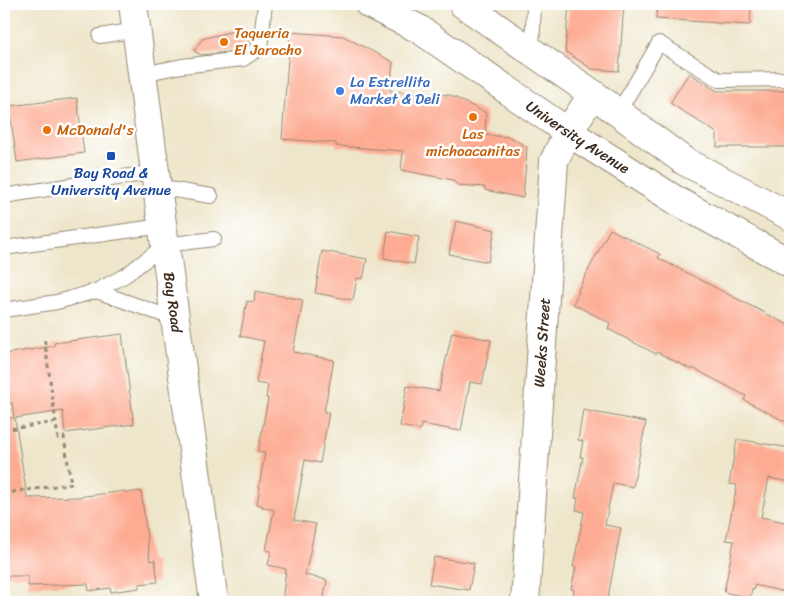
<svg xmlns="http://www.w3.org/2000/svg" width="794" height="606" font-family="Sriracha,sans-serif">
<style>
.building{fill:#fdac93}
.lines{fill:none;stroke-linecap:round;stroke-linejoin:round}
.service-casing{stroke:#948874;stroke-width:16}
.minor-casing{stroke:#948874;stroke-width:30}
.secondary-casing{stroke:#948874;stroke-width:30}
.primary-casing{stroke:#948874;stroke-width:30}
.path{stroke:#948874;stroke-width:3;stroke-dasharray:4 4;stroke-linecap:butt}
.service{stroke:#fff;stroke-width:14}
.minor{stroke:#fff;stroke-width:28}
.secondary{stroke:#fff;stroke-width:28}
.primary{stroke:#fff;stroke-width:28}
.food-dot{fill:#e8710a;stroke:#fff;stroke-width:2}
.shop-dot{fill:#3f7fe0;stroke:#fff;stroke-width:2}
.transit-dot{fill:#1a4fb4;stroke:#fff;stroke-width:2}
.labels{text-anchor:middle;stroke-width:5;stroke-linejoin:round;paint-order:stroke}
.food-label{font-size:15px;fill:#c56008;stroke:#fff;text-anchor:start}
.shop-label{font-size:15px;fill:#366cbe;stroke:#fff;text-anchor:start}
.street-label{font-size:15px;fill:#3b2a1e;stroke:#fff}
.transit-label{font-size:15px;fill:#164399;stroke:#fff}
</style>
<rect width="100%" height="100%" fill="#fff"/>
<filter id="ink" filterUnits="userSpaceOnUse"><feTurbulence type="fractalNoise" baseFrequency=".02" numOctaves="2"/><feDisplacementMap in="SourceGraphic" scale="10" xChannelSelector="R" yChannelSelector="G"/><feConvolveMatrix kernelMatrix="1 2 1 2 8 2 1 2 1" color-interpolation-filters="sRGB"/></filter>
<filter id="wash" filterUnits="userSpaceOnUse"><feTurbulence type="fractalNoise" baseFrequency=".0096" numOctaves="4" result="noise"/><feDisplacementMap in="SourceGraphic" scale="20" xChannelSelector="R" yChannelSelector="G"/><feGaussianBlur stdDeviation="1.12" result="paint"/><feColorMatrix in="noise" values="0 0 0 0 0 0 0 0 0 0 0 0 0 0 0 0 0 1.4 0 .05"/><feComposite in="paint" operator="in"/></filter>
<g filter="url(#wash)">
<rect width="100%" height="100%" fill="#eee6ca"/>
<g id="blocks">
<path class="building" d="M569,4H624L619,71L592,69L565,51Z
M657,4H751L750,25L656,19Z
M233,31H253L252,41L239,50L235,51L201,55L194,51L202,39Z
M290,32L343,36L393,62L390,91L450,95L486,113L485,135L510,137L527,147L523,198L485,190V187L457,185L453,180L401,170L403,151L336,146V143L282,139Z
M689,73L717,91H790V147H717V133L670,103Z
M77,98L84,153L17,162L9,106Z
M456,221L495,230L488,262L449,254Z
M610,229L660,254L658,258L790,326V424L744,400L746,396L693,368L692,370L657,352L656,354L608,329L610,323L573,304L579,291L578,290Z
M388,231L419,237L414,264L384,258Z
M322,251L367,259L363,279L357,278L353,300L315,293Z
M255,291L303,300L293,352L334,360L324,412H329L320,463L305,460L294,520L316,524L305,575L327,580L323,602H282L286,569L268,565L271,551L266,550L274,510L262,507L263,506L257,504L260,487H259L265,453L258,452L268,398H266L268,385L256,383L264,341L240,336L247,301L254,302Z
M452,332L491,340L482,384L470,382L461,431L421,424L420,430L400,426L407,386L439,391Z
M122,334L134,424L65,433L63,411L15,418L27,498L77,497L125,491L126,493L141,491L150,561L155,560L158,582L139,584V588L111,592L110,588L89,591L88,584L28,586V576H4V418H14L12,403L4,404V354L54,346V343Z
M583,410L646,422L633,487L613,483L605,525L621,528L607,602H576L577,596L573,595L574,590L571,589L576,567H573L584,512L576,510L578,498H575L583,457H580L583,441L578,440Z
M737,439L790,448V482L769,478L761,517L790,523V593L754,585V590L752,589L750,598L724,592L734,541L726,540L737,485L729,484Z
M434,557L474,563L469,590L429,584Z"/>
</g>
</g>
<g filter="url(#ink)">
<use href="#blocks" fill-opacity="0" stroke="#948874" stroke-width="1"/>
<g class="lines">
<defs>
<path id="service" d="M100,36L137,30
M532,52L534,4
M142,74L182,66L243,59L260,48L265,4
M618,113L659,43L719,80L790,79
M157,187L211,196
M4,196L155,172
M4,248L162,226
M4,310L57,302L96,291
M175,319L96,291L126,275L165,245L214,239"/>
<g id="minor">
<path id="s1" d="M525,602L554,161L568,132L593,94"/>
</g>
<g id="secondary">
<path id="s2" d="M133,4L157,187L214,602"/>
</g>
<g id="primary">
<path id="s3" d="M369,4L419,29L568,132L677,201L790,263"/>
<path d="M463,4L593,94L684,161L790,216"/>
</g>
</defs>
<use href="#service" class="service-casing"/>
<use href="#minor" class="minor-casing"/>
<use href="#secondary" class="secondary-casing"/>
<use href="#primary" class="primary-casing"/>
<path class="path" d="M4,430L56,422
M4,438H6L5,430
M4,493L71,484L64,437L58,438L44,336"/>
<use href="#service" class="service"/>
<use href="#minor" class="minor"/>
<use href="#secondary" class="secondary"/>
<use href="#primary" class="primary"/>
</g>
</g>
<g class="food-dot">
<circle cx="224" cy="42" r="5"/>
<circle cx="473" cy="117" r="5"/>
<circle cx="47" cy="130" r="5"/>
</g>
<circle class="shop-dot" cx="340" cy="91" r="5"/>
<rect class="transit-dot" x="106" y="151" width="10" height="10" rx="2.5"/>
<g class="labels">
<g class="food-label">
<text x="234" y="38">Taqueria<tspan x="234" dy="17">El Jarocho</tspan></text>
<text x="57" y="135">McDonald's</text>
<text x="473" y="139" text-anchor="middle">Las<tspan x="473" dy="17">michoacanitas</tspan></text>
</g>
<g class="shop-label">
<text x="350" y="87">La Estrellita<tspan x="350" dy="17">Market &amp; Deli</tspan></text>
</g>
<g class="street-label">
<text dy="5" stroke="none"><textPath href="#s3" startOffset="248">University Avenue</textPath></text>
<text dy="5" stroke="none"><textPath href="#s2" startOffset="301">Bay Road</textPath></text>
<text dy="5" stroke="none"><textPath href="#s1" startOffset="260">Weeks Street</textPath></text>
</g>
<g class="transit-label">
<text x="111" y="178">Bay Road &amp;<tspan x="111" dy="17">University Avenue</tspan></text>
</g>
</g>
<rect width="794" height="606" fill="none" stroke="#fff" stroke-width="20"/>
</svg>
